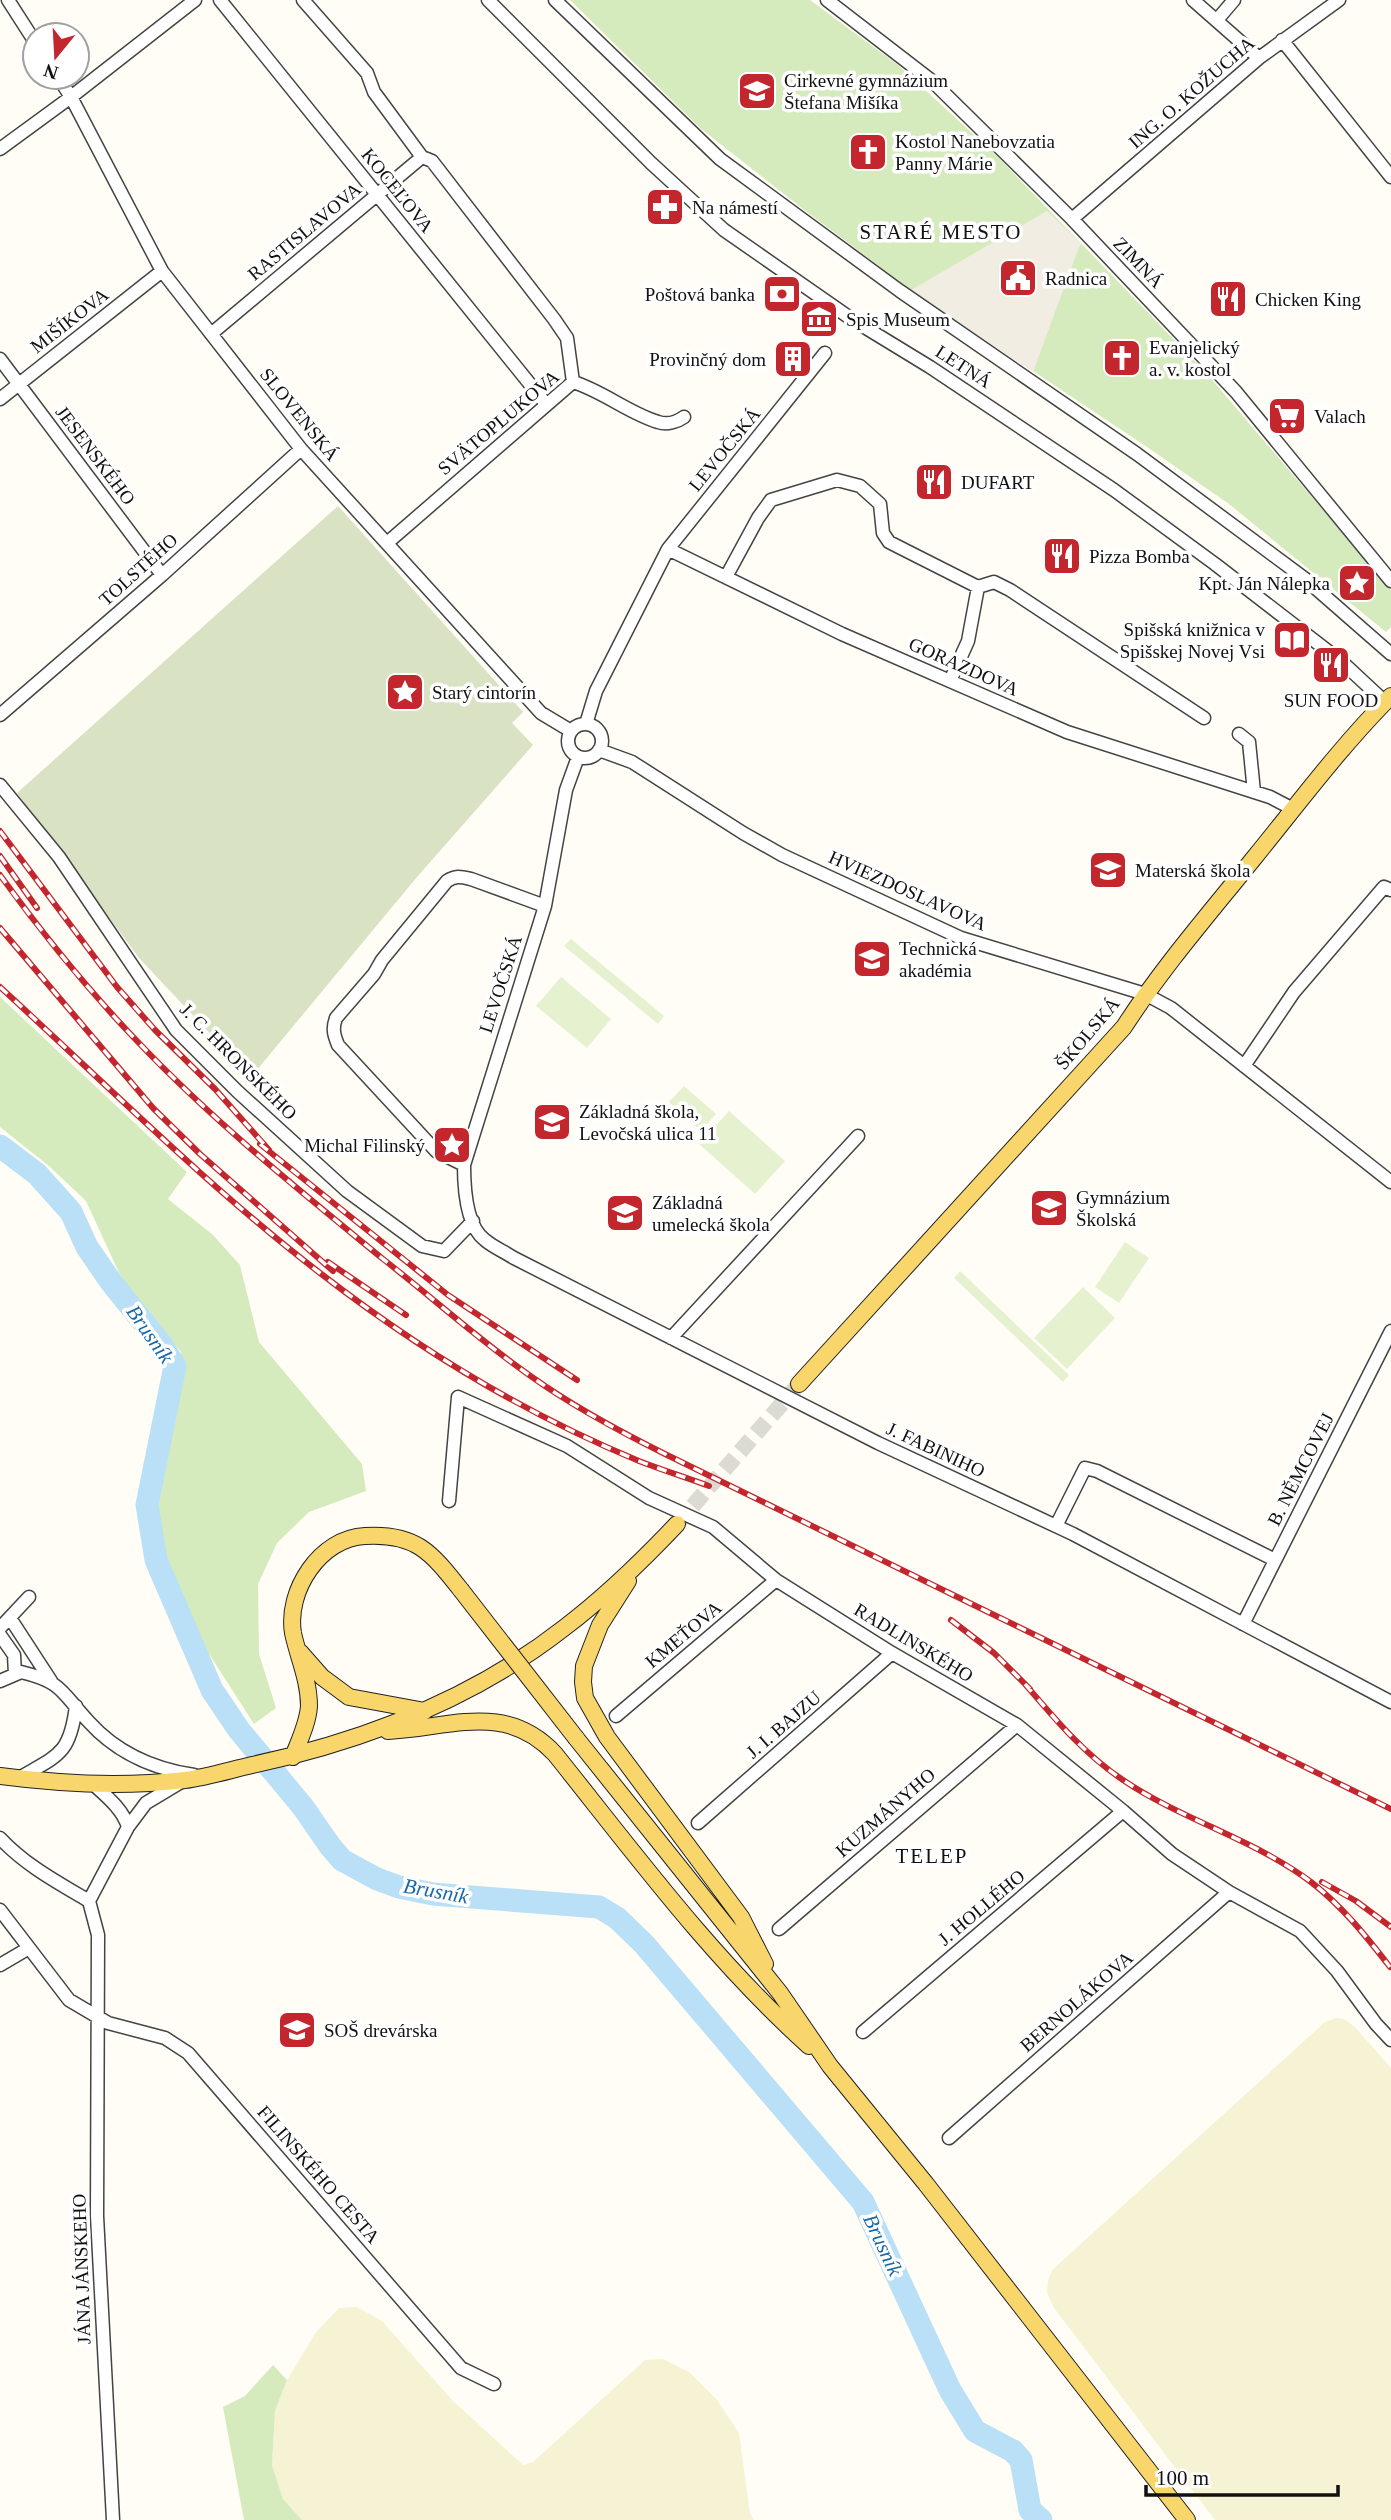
<svg xmlns="http://www.w3.org/2000/svg" width="1391" height="2520" font-family="'Times New Roman',serif">
<style>
.farmland{fill:#f6f3d4}
.green{fill:#d5ebbd}
.cemetery{fill:#d9e3c4}
.pitch{fill:#e6f2cf}
.plaza{fill:#f1ede2}
.lines{fill:none;stroke-linecap:round;stroke-linejoin:round}
.river{stroke:#b9e0f7;stroke-width:23}
.major-tunnel{stroke:#dbdad3;stroke-width:16;stroke-dasharray:16 8;stroke-linecap:butt}
.minor-casing{stroke:#444;stroke-width:15}
.major-casing{stroke:#222;stroke-width:18}
.minor{stroke:#fff;stroke-width:12}
.major{stroke:#f9d66b;stroke-width:16}
.rail-casing{stroke:#c4262e;stroke-width:6}
.rail{stroke:#fff;stroke-width:3.5;stroke-dasharray:10;stroke-linecap:butt}
.major-bridge-casing{stroke:#222;stroke-width:18;stroke-linecap:butt}
.major-bridge{stroke:#f9d66b;stroke-width:16}
.labels{text-anchor:middle;stroke-width:7;stroke-linejoin:round;paint-order:stroke}
.poi-label{font-size:19px;fill:#111;stroke:#fff;text-anchor:start}
.street-label{font-size:19px;fill:#111;stroke:#fff}
.neighbourhood-label{font-size:21px;letter-spacing:2px;fill:#111;stroke:#fff}
.water-label{font-size:21px;font-style:italic;fill:#1768a6;stroke:#fff}
</style>
<rect width="100%" height="100%" fill="#fffdf5"/>
<path class="farmland" d="M1336,2018L1344,2019L1355,2027L1391,2068V2520H1215L1054,2308L1047,2293L1048,2281L1052,2270L1325,2022Z
M357,2307L382,2321L452,2400L523,2465L533,2462L645,2360L663,2359L689,2372L717,2400L739,2433L750,2513L754,2520H302L283,2499L272,2465L275,2411L287,2380L316,2332L339,2308Z"/>
<path class="green" d="M570,0H810L898,65L997,156L1208,375L1391,590V627L1386,632L1229,504L1147,447L911,290L807,212L700,128Z
M0,997L187,1172L168,1199L213,1235L240,1265L259,1342L362,1464L366,1491L309,1512L277,1543L258,1584L259,1654L276,1708L254,1724L197,1635L151,1520L181,1352L121,1277L86,1201L49,1166L0,1127Z
M273,2365L287,2380L275,2411L272,2465L283,2499L302,2520H244L223,2407L245,2396Z"/>
<path class="cemetery" d="M338,506L523,712L512,723L533,745L417,877L251,1077L139,958L17,793Z"/>
<path class="pitch" d="M571,939L664,1016L658,1024L564,946Z
M561,977L611,1019L587,1048L536,1006Z
M684,1086L716,1114L701,1131L669,1102Z
M729,1111L785,1161L755,1194L699,1144Z
M1125,1242L1149,1258L1119,1303L1095,1287Z
M960,1271L1069,1375L1063,1382L954,1278Z
M1083,1287L1115,1318L1067,1369L1034,1338Z"/>
<path class="plaza" d="M1047,211L1082,244L1079,247L1033,372L911,290Z"/>
<g class="lines">
<path class="river" d="M0,1146L37,1174L71,1212L87,1247L111,1282L161,1344L175,1366L147,1505L156,1560L212,1690L239,1730L303,1807L330,1846L342,1860L377,1879L399,1887L433,1894L599,1907L617,1918L644,1944L863,2202L950,2390L975,2431L1013,2451L1021,2460L1030,2510L1041,2520"/>
<path class="major-tunnel" d="M677,1524L799,1384"/>
<defs>
<path id="minor" d="M8,0L35,42
M220,0L546,404
M303,0L367,73L374,92L422,157L432,161L554,319L567,338L573,382
M488,0L651,163L724,230L853,320L930,367L1114,490L1215,564L1342,662L1385,702
M555,0L720,159L900,291L1137,454L1304,578L1391,654
M827,0L932,81L1072,219L1236,392L1391,581
M1193,0L1259,58
M1217,20L1234,0
M1282,40L1391,177
M58,77L71,97L162,271L301,449L541,713L571,731
M0,149L71,97L195,0
M1072,219L1259,58L1339,0
M211,334L422,157
M0,359L162,575
M0,399L162,271
M387,543L573,382C603,391 628,413 658,422C667,425 677,422 684,417
M668,549L842,634L1067,732L1270,797L1293,809
M726,577L758,518L771,500L837,480L860,486L880,504L883,533L889,542L978,587
M978,587L994,582L1010,590L1204,718
M950,681L968,641L978,587
M0,715L162,575L301,449
M568 741a17 17 0 1 1 34 0a17 17 0 1 1-34 0Z
M586,724L596,691L668,549L825,353
M1239,734L1249,742L1254,792
M599,750L632,762L743,833L782,855L961,938L1145,994L1171,1008L1391,1182
M578,757L566,790L545,906L464,1165C464,1187 466,1226 485,1240C493,1247 505,1252 514,1258L878,1443L1073,1534L1391,1702
M0,785L59,857L176,1030L237,1091L347,1191L422,1246L444,1251L473,1221
M1244,1066L1294,992L1384,887L1391,890
M464,1165L436,1151L338,1045C334,1035 332,1029 336,1018L374,974L382,960L447,881C456,875 462,877 471,879L545,906
M671,1338L858,1136
M449,1501L458,1397L567,1446L649,1498L713,1527L776,1580L892,1653L1017,1725L1123,1811L1172,1854L1229,1892L1300,1931L1337,1971L1376,2024L1391,2040
M1056,1526L1085,1468L1097,1471L1275,1560
M10,1618L51,1681
M1243,1624L1391,1331
M0,1628L29,1597
M0,1635L14,1655L15,1674
M0,1681L21,1672C63,1682 61,1692 89,1722C117,1753 154,1769 194,1775
M616,1716L776,1580
M19,1778C59,1755 70,1754 76,1706
M92,1783C105,1795 123,1809 128,1827
M698,1823L892,1653
M0,1838C25,1865 57,1882 89,1901L98,1935L97,2216L113,2520
M89,1901L128,1827L146,1803L181,1782
M0,1910L69,2000L108,2023L165,2038L188,2053L461,2368L494,2384
M779,1929L1017,1725
M0,1965L29,1948
M863,2032L1123,1811
M949,2138L1229,1892"/>
<path id="major" d="M799,1384L1124,1027C1162,968 1209,914 1254,858C1298,804 1341,746 1391,696
M628,1581L600,1625L584,1666L583,1682L585,1698L607,1737L741,1917L765,1964
M300,1652L322,1677L349,1697L425,1711
M388,1731C450,1728 506,1701 555,1754C635,1854 713,1960 809,2046
M576,1738L780,1993L830,2066L926,2184L1187,2520
M293,1757C299,1741 308,1723 309,1706C309,1680 298,1657 293,1633C286,1591 320,1538 365,1536C416,1533 431,1552 461,1590
M0,1776C60,1784 124,1787 185,1780C208,1777 230,1770 252,1765C364,1741 473,1699 564,1628C605,1597 642,1561 677,1524"/>
</defs>
<use href="#minor" class="minor-casing"/>
<use href="#major" class="major-casing"/>
<use href="#minor" class="minor"/>
<use href="#major" class="major"/>
<defs>
<path id="rail" d="M0,831L117,987L155,1030L215,1089L269,1150
M0,856L37,908
M0,875C42,933 88,990 138,1042C213,1121 299,1190 383,1259C433,1298 480,1341 532,1377C574,1407 619,1431 665,1454L1391,1809
M0,928L153,1108L200,1154L333,1271
M0,987C105,1083 207,1186 320,1273C417,1348 525,1414 639,1461C662,1470 685,1477 709,1486
M260,1144L448,1295L577,1380
M328,1262L406,1315
M951,1620L994,1653L1030,1689
M1025,1684C1055,1719 1084,1754 1123,1780C1182,1820 1254,1839 1311,1882C1342,1906 1366,1936 1390,1967
M1322,1882L1356,1901L1391,1927"/>
</defs>
<use href="#rail" class="rail-casing"/>
<use href="#rail" class="rail"/>
<defs>
<path id="major-bridge" d="M461,1590L576,1738"/>
</defs>
<use href="#major-bridge" class="major-bridge-casing"/>
<use href="#major-bridge" class="major-bridge"/>
</g>
<defs>
<symbol id="school-square" viewBox="-11 -11 22 22"><rect x="-9" y="-9" width="18" height="18" rx="4" fill="#c4262e" stroke="#fff"/><path d="M0-5L7-2L0 1L-7-2ZM-4 1L0 2.5L4 1V4Q0 6-4 4Z" fill="#fff"/></symbol>
<symbol id="church-square" viewBox="-11 -11 22 22"><rect x="-9" y="-9" width="18" height="18" rx="4" fill="#c4262e" stroke="#fff"/><path d="M-1.2-6h2.4v3.5h3.3v2.4h-3.3V6h-2.4V-.1h-3.3v-2.4h3.3Z" fill="#fff"/></symbol>
<symbol id="pharmacy-square" viewBox="-11 -11 22 22"><rect x="-9" y="-9" width="18" height="18" rx="4" fill="#c4262e" stroke="#fff"/><path d="M-2-6h4v4h4v4h-4v4h-4v-4h-4v-4h4Z" fill="#fff"/></symbol>
<symbol id="civic-square" viewBox="-11 -11 22 22"><rect x="-9" y="-9" width="18" height="18" rx="4" fill="#c4262e" stroke="#fff"/><path d="M-.6-6.5H3V-4.5H.6V-3L4-1V1h2V6H-6V1h2V-1L-.6-3ZM-1.2 2.5V6h2.4V2.5Z" fill="#fff"/></symbol>
<symbol id="bank-square" viewBox="-11 -11 22 22"><rect x="-9" y="-9" width="18" height="18" rx="4" fill="#c4262e" stroke="#fff"/><path d="M-6-4H6V4H-6ZM0-2.3a2.3 2.3 0 1 0 0 4.6a2.3 2.3 0 1 0 0-4.6Z" fill="#fff"/></symbol>
<symbol id="restaurant-square" viewBox="-11 -11 22 22"><rect x="-9" y="-9" width="18" height="18" rx="4" fill="#c4262e" stroke="#fff"/><path d="M-5-6h1v4h1v-4h1v4h1v-4h1v5L-1.5 .5V6h-2V.5L-5-1ZM5-6V6H3V1.5H1.5Q1.5-4 5-6Z" fill="#fff"/></symbol>
<symbol id="museum-square" viewBox="-11 -11 22 22"><rect x="-9" y="-9" width="18" height="18" rx="4" fill="#c4262e" stroke="#fff"/><path d="M0-6L6-3V-2H-6V-3ZM-5-1h2V3h-2ZM-1-1h2V3h-2ZM3-1h2V3H3ZM-6 4H6V6H-6Z" fill="#fff"/></symbol>
<symbol id="building-square" viewBox="-11 -11 22 22"><rect x="-9" y="-9" width="18" height="18" rx="4" fill="#c4262e" stroke="#fff"/><path d="M-4-6H4V6H1V3H-1V6H-4ZM-2.5-4.3h1.7v1.8h-1.7ZM.8-4.3h1.7v1.8H.8ZM-2.5-1h1.7V.8h-1.7ZM.8-1h1.7V.8H.8Z" fill="#fff"/></symbol>
<symbol id="supermarket-square" viewBox="-11 -11 22 22"><rect x="-9" y="-9" width="18" height="18" rx="4" fill="#c4262e" stroke="#fff"/><path d="M-6-5.5h2.5l.6 2H6L4.5 2H-2.5L-4.4-4H-6ZM-1.5 3.2a1.3 1.3 0 1 0 .1 0ZM3 3.2a1.3 1.3 0 1 0 .1 0Z" fill="#fff"/></symbol>
<symbol id="sight-square" viewBox="-11 -11 22 22"><rect x="-9" y="-9" width="18" height="18" rx="4" fill="#c4262e" stroke="#fff"/><path d="M0-6L1.8-2.2L6-1.7L2.9 1.2L3.7 5.4L0 3.3L-3.7 5.4L-2.9 1.2L-6-1.7L-1.8-2.2Z" fill="#fff"/></symbol>
<symbol id="library-square" viewBox="-11 -11 22 22"><rect x="-9" y="-9" width="18" height="18" rx="4" fill="#c4262e" stroke="#fff"/><path d="M-6-4Q-3-5.5-.7-3.5V5Q-3 3-6 4ZM6-4Q3-5.5 .7-3.5V5Q3 3 6 4Z" fill="#fff"/></symbol>
</defs>
<g fill-rule="evenodd">
<use href="#school-square" x="735" y="69" width="44" height="44"/>
<use href="#church-square" x="846" y="130" width="44" height="44"/>
<use href="#pharmacy-square" x="643" y="185" width="44" height="44"/>
<use href="#civic-square" x="996" y="256" width="44" height="44"/>
<use href="#bank-square" x="760" y="272" width="44" height="44"/>
<use href="#restaurant-square" x="1206" y="277" width="44" height="44"/>
<use href="#museum-square" x="797" y="297" width="44" height="44"/>
<use href="#church-square" x="1100" y="336" width="44" height="44"/>
<use href="#building-square" x="771" y="337" width="44" height="44"/>
<use href="#supermarket-square" x="1265" y="394" width="44" height="44"/>
<use href="#restaurant-square" x="912" y="460" width="44" height="44"/>
<use href="#restaurant-square" x="1040" y="534" width="44" height="44"/>
<use href="#sight-square" x="1335" y="561" width="44" height="44"/>
<use href="#library-square" x="1270" y="618" width="44" height="44"/>
<use href="#restaurant-square" x="1309" y="643" width="44" height="44"/>
<use href="#sight-square" x="383" y="670" width="44" height="44"/>
<use href="#school-square" x="1086" y="848" width="44" height="44"/>
<use href="#school-square" x="850" y="937" width="44" height="44"/>
<use href="#school-square" x="530" y="1100" width="44" height="44"/>
<use href="#sight-square" x="430" y="1123" width="44" height="44"/>
<use href="#school-square" x="1027" y="1186" width="44" height="44"/>
<use href="#school-square" x="603" y="1191" width="44" height="44"/>
<use href="#school-square" x="275" y="2008" width="44" height="44"/>
</g>
<g class="labels">
<g class="poi-label">
<text x="784" y="87">Cirkevné gymnázium<tspan x="784" dy="22">Štefana Mišíka</tspan></text>
<text x="895" y="148">Kostol Nanebovzatia<tspan x="895" dy="22">Panny Márie</tspan></text>
<text x="692" y="214">Na námestí</text>
<text x="1045" y="285">Radnica</text>
<text x="755" y="301" text-anchor="end">Poštová banka</text>
<text x="1255" y="306">Chicken King</text>
<text x="846" y="326">Spis Museum</text>
<text x="1149" y="354">Evanjelický<tspan x="1149" dy="22">a. v. kostol</tspan></text>
<text x="766" y="366" text-anchor="end">Provinčný dom</text>
<text x="1314" y="423">Valach</text>
<text x="961" y="489">DUFART</text>
<text x="1089" y="563">Pizza Bomba</text>
<text x="1330" y="590" text-anchor="end">Kpt. Ján Nálepka</text>
<text x="1265" y="636" text-anchor="end">Spišská knižnica v<tspan x="1265" dy="22">Spišskej Novej Vsi</tspan></text>
<text x="432" y="699">Starý cintorín</text>
<text x="1331" y="707" text-anchor="middle">SUN FOOD</text>
<text x="1135" y="877">Materská škola</text>
<text x="899" y="955">Technická<tspan x="899" dy="22">akadémia</tspan></text>
<text x="579" y="1118">Základná škola,<tspan x="579" dy="22">Levočská ulica 11</tspan></text>
<text x="425" y="1152" text-anchor="end">Michal Filinský</text>
<text x="1076" y="1204">Gymnázium<tspan x="1076" dy="22">Školská</tspan></text>
<text x="652" y="1209">Základná<tspan x="652" dy="22">umelecká škola</tspan></text>
<text x="324" y="2037">SOŠ drevárska</text>
</g>
<g class="street-label">
<text transform="translate(1191 92) rotate(-41)" y="7">ING. O. KOŽUCHA</text>
<text transform="translate(398 190) rotate(51)" y="7">KOCEĽOVA</text>
<text transform="translate(304 231) rotate(-40)" y="7">RASTISLAVOVA</text>
<text transform="translate(1139 262) rotate(46)" y="7">ZIMNÁ</text>
<text transform="translate(69 320) rotate(-38)" y="7">MIŠÍKOVA</text>
<text transform="translate(964 366) rotate(33)" y="7">LETNÁ</text>
<text transform="translate(300 414) rotate(51)" y="7">SLOVENSKÁ</text>
<text transform="translate(498 422) rotate(-40)" y="7">SVÄTOPLUKOVA</text>
<text transform="translate(724 449) rotate(-51)" y="7">LEVOČSKÁ</text>
<text transform="translate(96 455) rotate(53)" y="7">JESENSKÉHO</text>
<text transform="translate(138 569) rotate(-42)" y="7">TOLSTÉHO</text>
<text transform="translate(964 666) rotate(24)" y="7">GORAZDOVA</text>
<text transform="translate(908 890) rotate(24)" y="7">HVIEZDOSLAVOVA</text>
<text transform="translate(500 984) rotate(-72)" y="7">LEVOČSKÁ</text>
<text transform="translate(1087 1033) rotate(-50)" y="7">ŠKOLSKÁ</text>
<text transform="translate(239 1061) rotate(45)" y="7">J. C. HRONSKÉHO</text>
<text transform="translate(936 1449) rotate(25)" y="7">J. FABINIHO</text>
<text transform="translate(1300 1469) rotate(-63)" y="7">B. NĚMCOVEJ</text>
<text transform="translate(683 1634) rotate(-40)" y="7">KMEŤOVA</text>
<text transform="translate(914 1642) rotate(31)" y="7">RADLINSKÉHO</text>
<text transform="translate(783 1724) rotate(-41)" y="7">J. I. BAJZU</text>
<text transform="translate(885 1812) rotate(-41)" y="7">KUZMÁNYHO</text>
<text transform="translate(981 1907) rotate(-40)" y="7">J. HOLLÉHO</text>
<text transform="translate(1076 2001) rotate(-41)" y="7">BERNOLÁKOVA</text>
<text transform="translate(319 2174) rotate(49)" y="7">FILINSKÉHO CESTA</text>
<text transform="translate(81 2269) rotate(-92)" y="7">JÁNA JÁNSKEHO</text>
</g>
<g class="neighbourhood-label">
<text x="941" y="239">STARÉ MESTO</text>
<text x="932" y="1863">TELEP</text>
</g>
<g class="water-label">
<text transform="translate(150 1334) rotate(55)" y="7">Brusník</text>
<text transform="translate(436 1891) rotate(10)" y="7">Brusník</text>
<text transform="translate(883 2245) rotate(65)" y="7">Brusník</text>
</g>
</g>
<g transform="translate(56 56) rotate(198)"><circle r="33" fill="#ffffff" stroke="#a0a0a0" stroke-width="2"/>
<path d="M0-5L12 26L0 18L-12 26Z" fill="#c4262e"/>
<text y="-10" font-size="19" font-weight="bold" text-anchor="middle" fill="#111111">N</text>
</g>
<path d="M1146 2485v10h192v-10" fill="none" stroke="#111111" stroke-width="3.5"/>
<text x="1156" y="2485" font-size="21" fill="#111111" stroke="#ffffff" stroke-width="5" paint-order="stroke">100 m</text>
</svg>
